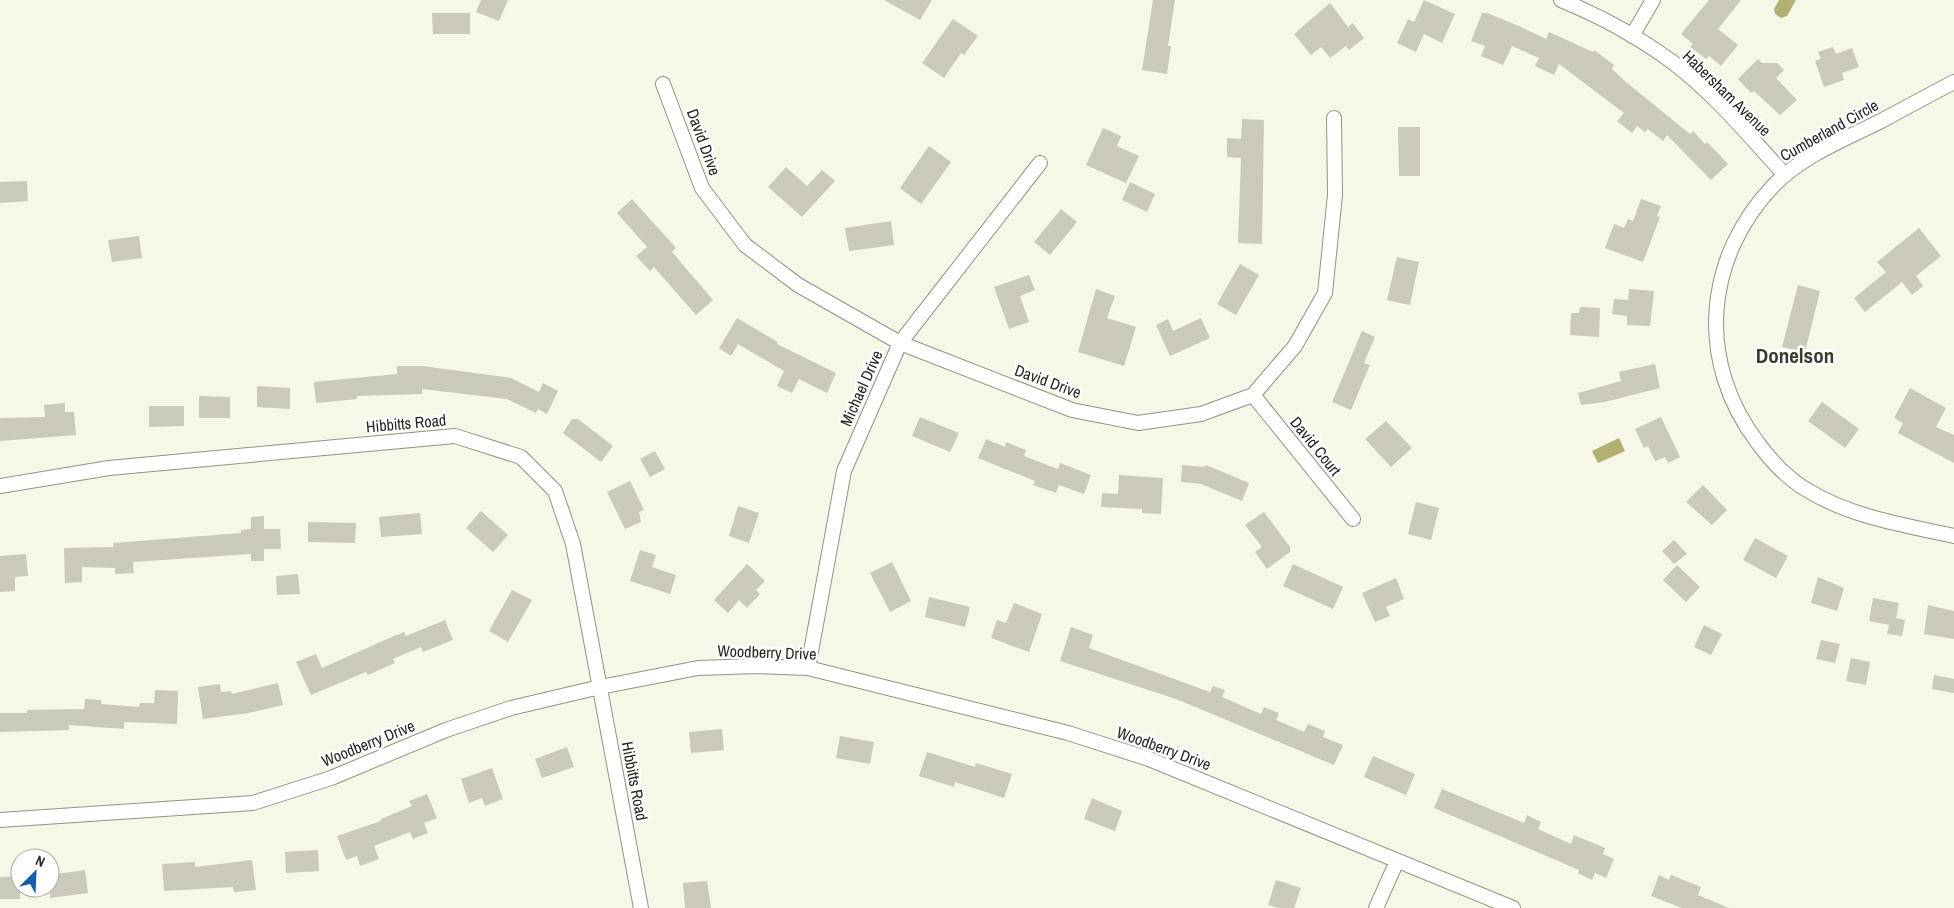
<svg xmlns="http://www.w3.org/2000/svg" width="1954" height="908" font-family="'Archivo Narrow',sans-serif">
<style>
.water{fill:#b4b072}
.building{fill:#cac9ba}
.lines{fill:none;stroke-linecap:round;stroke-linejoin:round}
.minor-casing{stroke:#939284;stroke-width:16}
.minor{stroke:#fff;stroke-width:14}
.labels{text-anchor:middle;stroke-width:5;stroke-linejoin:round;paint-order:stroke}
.street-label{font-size:16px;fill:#272721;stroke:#fff}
.district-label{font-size:21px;font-weight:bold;fill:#3c3b2e;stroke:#fff}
</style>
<rect width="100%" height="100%" fill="#f7f7e7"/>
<path class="water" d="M1779,0H1796L1787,16L1781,18L1775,14L1774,9Z
M1619,438L1625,451L1598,463L1592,451Z"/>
<path class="building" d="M481,0H508L499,21L476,12Z
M884,0H932L920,20Z
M1153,0H1175L1168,46H1171L1167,74L1142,70Z
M1424,0L1455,14L1442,43L1424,34L1416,52L1397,43L1408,19L1414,22Z
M1709,0H1741L1718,29L1738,45L1721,66L1709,56L1706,59L1690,47L1693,44L1681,34Z
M1330,3L1348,27L1353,23L1364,38L1349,50L1346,46L1330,58L1321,47L1311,55L1294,34Z
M432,13H470V34H433Z
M1482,13H1487L1519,26L1546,39L1549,32L1593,52L1594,50L1614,65L1612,69L1626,82L1690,134L1693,131L1705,144L1707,142L1728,164L1711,180L1667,135L1663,141L1648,129L1645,132L1637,126L1632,133L1617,121L1624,113L1559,64L1554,75L1535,66L1539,58L1512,46L1503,65L1481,56L1485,46L1471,41Z
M953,19L978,36L964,55L961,53L944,78L922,63Z
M1833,47L1836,54L1852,48L1859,67L1842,73L1844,80L1824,87L1815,61L1821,59L1818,52Z
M1758,59L1762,63H1777L1784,70L1776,78L1797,100L1780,115L1754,91L1751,93L1738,79Z
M1242,119L1264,120L1262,244L1238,243L1241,158L1227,157V138L1241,139Z
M1398,127H1420V176H1399Z
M1103,128L1121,136L1117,146L1139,156L1126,183L1086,165Z
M929,146L951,162L921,204L900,188Z
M786,167L807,186L822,170L835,181L802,217L768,187Z
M27,181L28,201L0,203V182Z
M1130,182L1155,194L1147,212L1122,200Z
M632,199L676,248L672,252L713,300L696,315L654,267L650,271L636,256L647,247L617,213Z
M1641,199L1661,206L1657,216L1660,217L1643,262L1605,248L1614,224L1624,228L1628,219L1633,221Z
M1061,209L1077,222L1050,255L1034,242Z
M891,221L894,245L849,251L845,228Z
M1919,228L1941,256L1916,276L1923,286L1912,295L1902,282L1865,312L1854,298L1886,272L1877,262Z
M139,236L142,258L112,262L108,240Z
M1397,257L1419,262L1410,305L1387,300Z
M1240,264L1259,275L1236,315L1217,304Z
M1029,275L1035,290L1020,296L1029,322L1009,329L994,287Z
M1798,285L1820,291L1805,352L1782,347Z
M1096,289L1115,296L1107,318L1136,327L1124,366L1078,352Z
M1629,289L1654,291L1650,326L1627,325V316L1612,314L1614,299L1628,300Z
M1580,307L1600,308L1599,337L1570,335L1571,313H1579Z
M737,318L778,342L777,344L836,373L827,393L799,379L792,393L777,386L784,371L738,344L731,356L719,348Z
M1201,318L1210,338L1170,356L1156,325L1168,319L1173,331Z
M1362,331L1375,337L1364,363L1370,365L1351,410L1332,402Z
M1655,364L1660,388L1605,402L1581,405L1578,393L1621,381L1619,372Z
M397,366H422L511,378L539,392L543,383L558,391L547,414L538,409L536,413L507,399L422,389V394L357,396V399L316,403L314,382L397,374Z
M257,386L290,388V409L257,407Z
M1910,388L1946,408L1936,427L1954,435V463L1898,433L1903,423L1894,418Z
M199,396L230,397V418H199Z
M1822,402L1859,429L1845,448L1808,421Z
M65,403V412H74L76,435L0,441V418L45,417L44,405Z
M149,406H184V426L149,427Z
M920,417L959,433L950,452L912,436Z
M1661,417L1680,457L1668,463L1665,457L1655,461L1648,446L1644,448L1635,429Z
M572,419H578L613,446L601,462L563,433Z
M1386,421L1412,448L1391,467L1365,439Z
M986,439L1005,447L1006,442L1026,450L1024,456L1058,469L1060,463L1091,475L1084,494L1059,485L1056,493L1033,485L1035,481L978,458Z
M655,451L665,469L650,477L640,459Z
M1182,465L1204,467L1206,465L1249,483L1242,501L1201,484L1181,482Z
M1119,475L1163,478L1161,514L1142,513V509L1101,507L1102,493L1118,494Z
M630,481L644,510L639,512L641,522L625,529L607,492Z
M1703,485L1727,510L1712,525L1686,502Z
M1416,502L1439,508L1431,540L1408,534Z
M738,506L759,513L749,543L729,536Z
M481,511L508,535L493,552L466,528Z
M1264,512L1290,547V552L1267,569L1255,552L1262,547L1245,525Z
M420,513L422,534L381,537L379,517Z
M264,516V529H280L281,549H264V561H251V554L133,562L134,573L115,574V568L82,567V582L65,583L64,548L114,547L113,543L241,533V530L251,529V517Z
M308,522L356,523L355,543L308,542Z
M1755,538L1788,556L1776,578L1743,560Z
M1674,540L1687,554L1674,564L1662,551Z
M640,550L656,555L652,567L676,575L670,594L630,581Z
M26,554L28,576L15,577V591L0,592V556Z
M892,562L911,601L890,612L870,573Z
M747,564L765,581L756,590L760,594L747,608L739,600L728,613L714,600Z
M1293,564L1343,587L1333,609L1283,586Z
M1677,565L1700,587L1686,602L1663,580Z
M298,574L300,594L277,595L276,576Z
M1818,577L1844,588L1837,611L1811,603Z
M1396,578L1404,599L1386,607L1390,616L1375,622L1362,593Z
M512,590L532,600L508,642L489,631Z
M929,597L970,607L965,627L925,617Z
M1873,598L1899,603L1896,618L1905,620L1902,636L1887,634L1889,625L1869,621Z
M1014,603L1042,614L1029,652L991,638L997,620L1006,623Z
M1928,605L1954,611V639L1924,634Z
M445,620L453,640L423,652L421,647L393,659L395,663L368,675L366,672L311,695L296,662L316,654L322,668L394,636L404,632L406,636Z
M1704,625L1722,634L1711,655L1694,647Z
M1071,627L1093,635L1089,648L1210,692L1213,686L1225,690L1222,697L1261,714L1264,707L1279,713L1276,720L1304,732L1308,724L1325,731L1323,737L1343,745L1334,765L1176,699L1060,661Z
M1821,640L1840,644L1835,663L1816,659Z
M1851,658L1870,662L1866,685L1846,681Z
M1934,675L1954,679V693L1932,689Z
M278,683L283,705L249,713L203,719L198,687L220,684L221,692L231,691L232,694Z
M155,690L178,691L177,724L124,722V729L69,725V730L0,732V713H27V710L84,709L85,699L101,700V704L139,707L140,703H154Z
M722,729L724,750L691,753L689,732Z
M840,736L874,742L870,764L836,758Z
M567,747L574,767L542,778L535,759Z
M927,752L975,767L976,763L1012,774L1004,798L955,782L954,787L919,776Z
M1373,756L1415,774L1406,795L1364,777Z
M492,768L503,799L485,806L482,798L469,803L461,779Z
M1442,789L1524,823L1527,815L1541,822L1538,829L1571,844L1574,835L1605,848L1603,854L1614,859L1606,878L1595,873L1592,880L1578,873L1579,870L1434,808Z
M427,794L437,818L424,823L428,833L413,839L410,832L374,846L379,859L360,866L357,856L346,860L337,836L381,821V819L412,806L409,801Z
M1092,798L1122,811L1115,831L1084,819Z
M318,850L319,871L286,873L285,852Z
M252,860L256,890L234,892L233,887L164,891L162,864L195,862V867Z
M85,870L88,893L50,898V875Z
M1659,875L1669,880L1671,875L1701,887L1698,895L1729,908H1682L1651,896Z
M20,876V899H0V877Z
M1276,880L1301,888L1294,908H1278L1268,905Z
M707,881L711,908H685L683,883Z"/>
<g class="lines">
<defs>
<path id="minor" d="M1561,0C1600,16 1637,36 1671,61C1714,93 1749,136 1785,175
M1632,36L1653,0
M1954,82C1929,95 1905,108 1881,121C1845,139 1802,156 1774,185C1704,258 1696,362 1758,443C1771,461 1787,478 1807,490C1851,517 1904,525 1954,536
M663,84L702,188L745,245L798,285L900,343L1072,410L1138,423L1201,414L1253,395L1295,346L1325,293L1335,195L1334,118
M1253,395L1353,519
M0,486L109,468L455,436L521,457L555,491L573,544L641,908
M808,668L844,471L900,343L1040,163
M0,820L253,803L331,778L446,730L511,708L600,687L698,668L757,666L808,668L1068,733L1149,759L1513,908
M1376,908L1397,861"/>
</defs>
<use href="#minor" class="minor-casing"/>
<use href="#minor" class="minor"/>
</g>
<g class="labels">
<g class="street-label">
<text transform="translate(1727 93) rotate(44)" y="6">Habersham Avenue</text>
<text transform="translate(1829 130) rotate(-29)" y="6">Cumberland Circle</text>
<text transform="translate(704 142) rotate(70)" y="6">David Drive</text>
<text transform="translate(1048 381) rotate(20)" y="6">David Drive</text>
<text transform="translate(861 388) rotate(-66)" y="6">Michael Drive</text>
<text transform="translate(406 423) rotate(-5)" y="6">Hibbitts Road</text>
<text transform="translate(1316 446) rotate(51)" y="6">David Court</text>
<text transform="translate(767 652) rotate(2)" y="6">Woodberry Drive</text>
<text transform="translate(368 743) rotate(-22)" y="6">Woodberry Drive</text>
<text transform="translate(1164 748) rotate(20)" y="6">Woodberry Drive</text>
<text transform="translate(635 781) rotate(79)" y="6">Hibbitts Road</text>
</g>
<g class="district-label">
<text x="1795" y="363">Donelson</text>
</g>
</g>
<g transform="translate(35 873) rotate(24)"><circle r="24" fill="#ffffff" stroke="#a9a9a6"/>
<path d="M0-4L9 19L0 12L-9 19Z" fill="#155ead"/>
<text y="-8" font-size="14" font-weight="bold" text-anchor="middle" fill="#272721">N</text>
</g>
</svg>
